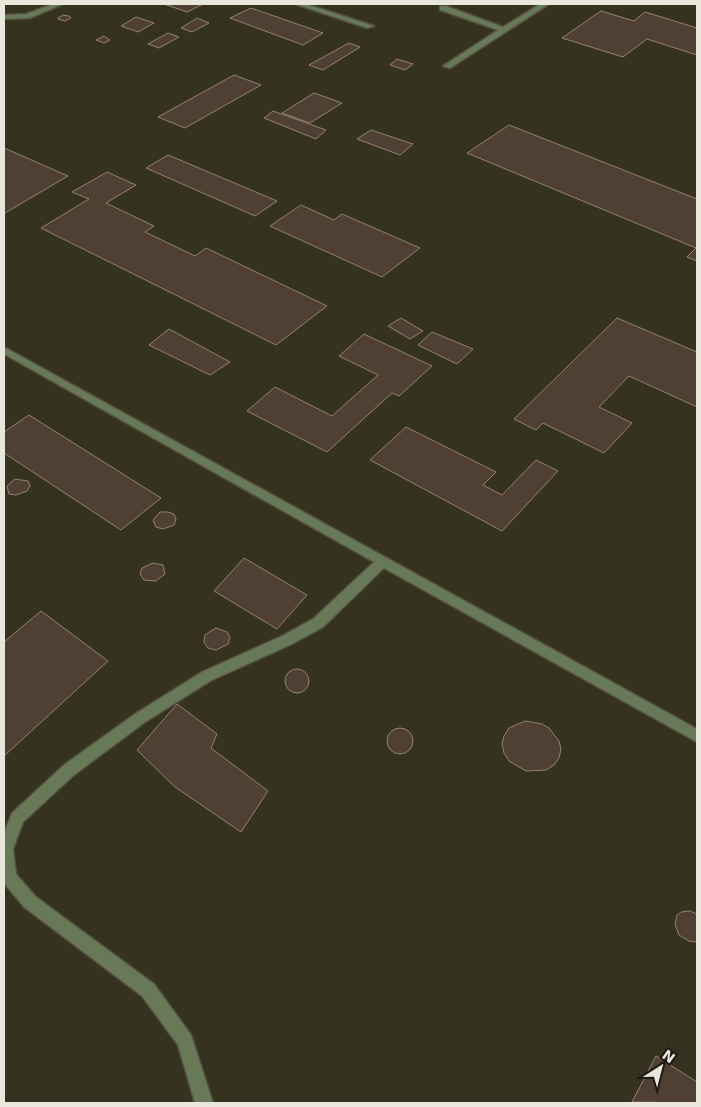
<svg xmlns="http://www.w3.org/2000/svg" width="701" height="1107" font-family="'DejaVu Sans',sans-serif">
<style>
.building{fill:#4f4033;stroke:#938273}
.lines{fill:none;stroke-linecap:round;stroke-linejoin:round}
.minor-casing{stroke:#534f3e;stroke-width:3}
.minor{fill:#677957;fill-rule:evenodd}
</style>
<rect width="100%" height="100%" fill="#363220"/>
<path class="building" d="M164,4H203L187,12Z
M251,8L323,33L303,45L230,18Z
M601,11L634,21L645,12L697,28V55L647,39L623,57L562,38Z
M63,15L69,16L71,18L65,21L58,19V18Z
M136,17L154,23L138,32L121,26Z
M197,18L209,23L192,32L181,28Z
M168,33L179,37L159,48L148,44Z
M104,36L110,40L104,43L96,40Z
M349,43L360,47L323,70L309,65Z
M397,59L413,64L405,70L390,65Z
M234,75L261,85L185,128L158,117Z
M314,93L342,103L310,123L282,113Z
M273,111L326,130L316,139L264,118Z
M509,125L697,199V261L687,257L696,248L467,153Z
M371,130L413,144L400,155L357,139Z
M4,148L68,176L5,213L4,212Z
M168,155L277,201L255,216L146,168Z
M107,172L136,185L106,203L154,226L145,232L195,256L206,248L327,306L276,345L41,228L89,199L72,192Z
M301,205L334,220L342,214L420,248L382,277L270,226Z
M401,318L423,331L410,339L388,326Z
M617,318L697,352V407L629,376L599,407L632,423L604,453L543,423L536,430L514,419Z
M169,329L230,362L210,375L149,345Z
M432,332L473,349L457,364L418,345Z
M364,334L432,366L399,396L392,393L327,452L247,411L275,387L332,416L378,375L339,356Z
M29,415L161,498L121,530L4,453V432Z
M406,427L496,472L483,485L502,495L536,460L558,471L502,531L370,460Z
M15,479L28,481L30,486L27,491L16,495L9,494L7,486Z
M160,512H168L174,514L176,519L174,525L163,529L156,527L153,520Z
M244,558L307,595L277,629L214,591Z
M153,563L163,565L165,574L156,581L144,580L140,574L142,568Z
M41,611L108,661L4,756V642Z
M216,628L227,632L230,637L228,644L216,650L208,648L204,642L205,635Z
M285 681a12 12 0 1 1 24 0a12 12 0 1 1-24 0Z
M177,704L217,734L211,748L268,791L241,832L175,787L137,750Z
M525,721L542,724L549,728L559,741L561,749L559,758L554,765L546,770L526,771L509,761L504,753L502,744L504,736L509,728Z
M387 741a13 13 0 1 1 26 0a13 13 0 1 1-26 0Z
M690,911L697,914V941L694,942L689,941L679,935L675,924L677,915L681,912Z
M656,1056L697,1082V1103L632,1102Z"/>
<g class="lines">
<defs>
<path id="minor" d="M53,4H63L30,18L4,19V15L26,14Z
M295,4H306L374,26L367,28Z
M540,4H549L450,68L443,66L498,30L440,10V6H446L503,27Z
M4,347L697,729V742L384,568L323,627L292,644L212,680L145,722L74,775L23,822L13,849L16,874L36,897L154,984L191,1035L213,1103H195L178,1045L142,996L24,907L4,883V833L12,813L64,765L135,714L202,672L282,636L313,619L374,562L4,354Z"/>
</defs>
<use href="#minor" class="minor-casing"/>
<use href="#minor" class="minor"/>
</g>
<rect width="701" height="1107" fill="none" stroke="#e9e6db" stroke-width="10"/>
<g transform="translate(661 1067) rotate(36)" stroke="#1b1912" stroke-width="4" paint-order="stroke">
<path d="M0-4L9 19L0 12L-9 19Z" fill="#e9e6db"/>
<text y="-8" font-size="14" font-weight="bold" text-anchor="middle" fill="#e9e6db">N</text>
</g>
</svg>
